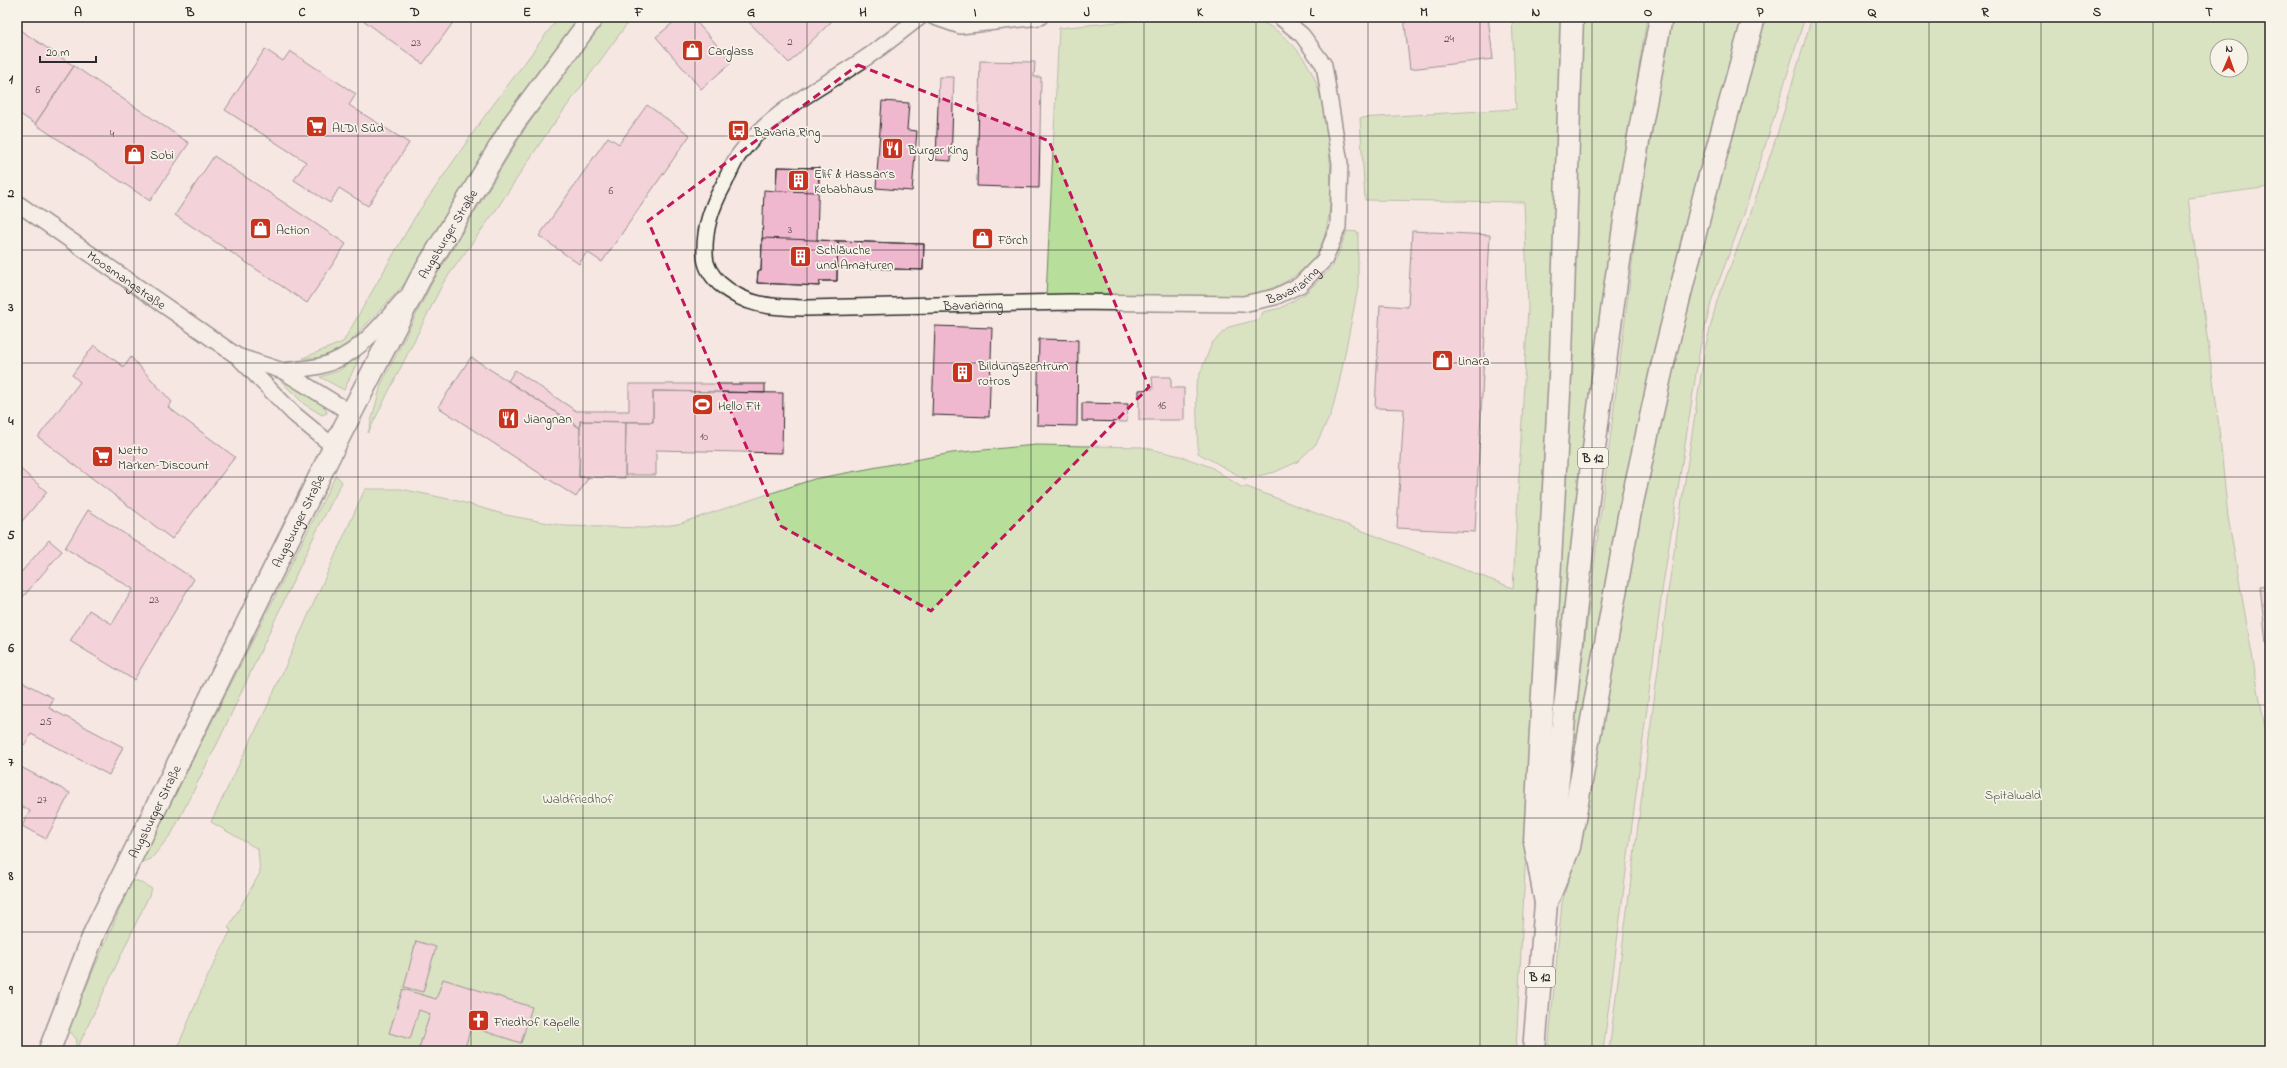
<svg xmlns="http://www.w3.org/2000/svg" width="2287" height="1068" font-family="'Indie Flower',sans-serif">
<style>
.green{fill:#b7de9a;stroke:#718462;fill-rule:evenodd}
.building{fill:#f0b8ce;stroke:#2b2b2b}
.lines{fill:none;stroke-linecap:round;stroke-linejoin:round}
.minor-casing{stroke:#2b2b2b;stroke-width:18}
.secondary-casing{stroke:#2b2b2b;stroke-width:24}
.primary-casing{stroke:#2b2b2b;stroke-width:25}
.trunk-casing{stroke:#2b2b2b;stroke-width:25}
.minor{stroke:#f7f3e8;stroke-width:15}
.secondary{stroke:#f7f3e8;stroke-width:21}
.primary{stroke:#f7f3e8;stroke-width:22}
.trunk{stroke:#f7f3e8;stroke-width:22}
.marked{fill:none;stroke:#c2185b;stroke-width:3;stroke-dasharray:8 5;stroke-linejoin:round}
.grid{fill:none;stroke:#2b2b2b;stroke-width:1;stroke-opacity:0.55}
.labels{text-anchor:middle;stroke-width:3.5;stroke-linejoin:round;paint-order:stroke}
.number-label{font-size:11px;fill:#5c4e54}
.shield{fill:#f7f3e8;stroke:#686764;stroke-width:1}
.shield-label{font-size:12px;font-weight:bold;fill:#2b2b2b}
.poi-label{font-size:13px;fill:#2b2b2b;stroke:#f7f3e8;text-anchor:start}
.street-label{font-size:13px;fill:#2b2b2b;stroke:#f7f3e8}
.park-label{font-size:13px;fill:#4e5847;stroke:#f7f3e8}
.neatline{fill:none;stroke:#2b2b2b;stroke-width:1.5}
.grid-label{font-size:13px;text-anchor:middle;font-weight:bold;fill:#2b2b2b}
</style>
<rect width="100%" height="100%" fill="#f6e7e3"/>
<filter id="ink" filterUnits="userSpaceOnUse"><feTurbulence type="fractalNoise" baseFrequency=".025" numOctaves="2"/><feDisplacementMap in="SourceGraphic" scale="8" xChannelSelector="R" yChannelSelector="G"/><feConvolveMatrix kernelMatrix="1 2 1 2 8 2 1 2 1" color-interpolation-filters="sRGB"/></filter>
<g filter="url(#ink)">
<path class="green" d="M559,17H582L412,276L346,346L320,358H303L343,342L415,217L484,117Z
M606,17H632L545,136L496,210L443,283L368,433L381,385L432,283L525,129L592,33Z
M1167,17C1190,17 1239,12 1258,20C1281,30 1303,52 1313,75C1330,112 1341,221 1316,255C1298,279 1272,291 1244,296H1046L1059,28Z
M1512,17H1563L1553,304L1516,1051H176L205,982L231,930L228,928L260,873L258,849L211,822L268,705L365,489H401L458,501L506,515L565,526L645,528L678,524L814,479L952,453L1036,445L1142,447L1180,456L1211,467L1241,487H1247L1513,588L1528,308L1524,202L1365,200L1360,118L1516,109Z
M1580,17H1647C1612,233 1581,450 1559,668L1553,667Z
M1671,17H1747L1575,773H1568L1639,209Z
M1761,17H1805L1743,217L1712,299L1700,348L1662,591L1603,1051H1548L1562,903L1578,847L1633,516Z
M1812,17H2270V187L2188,198L2217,409L2228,517L2270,757V1051H1609L1668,592L1705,349L1717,301L1749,218L1777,135ZM2217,46H2241V70H2217Z
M1347,231L1358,232V288L1339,383L1331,414L1316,444L1297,462L1275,472L1245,479L1198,453L1196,384L1212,343L1229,327L1260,319L1263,312L1281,308L1306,293L1334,265Z
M360,356L344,390L320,377L338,371Z
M276,376L324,403L327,413L322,415L304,404Z
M336,475L342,482L315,534L219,740L172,833L151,859L141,863Z
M132,881H138L152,889L76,1051H74L77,1040L68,1029Z"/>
<path class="building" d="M366,17H457L423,64L363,20Z
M680,17H692L732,62L701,89L656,37Z
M744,17H834L835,18L789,63Z
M1404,17H1488L1493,59L1410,69Z
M17,28L74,66L35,124L17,112Z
M265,49L283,61L290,51L356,94L349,105L409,143L368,206L339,188L330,203L294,180L306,162L225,110Z
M980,61L1035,62L1034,77H1041L1039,188L977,186Z
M74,66L189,143L150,201L35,124Z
M939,77H954L951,161L936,160Z
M882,101L909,103L907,130L917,131L912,191L876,188Z
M647,105L690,135L602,262L587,252L579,264L539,236L608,137L619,144Z
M214,156L346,244L307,303L175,215Z
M777,167L819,168L817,240L924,244L923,270L837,267V281H820L819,286L757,283L758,271H761L764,190L776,191Z
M777,167L819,168V192L776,191Z
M1412,231L1490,235L1475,532L1397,528L1404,409L1375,408L1380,305L1408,307Z
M762,238L838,241L837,281H820L819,286L757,283L758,271H761Z
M838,241L924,244L923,270L837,267Z
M935,326L992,328L989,417L932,415Z
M1039,339L1078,340L1077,426L1037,425Z
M94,345L124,367L131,357L172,402L168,407L235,457L172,539L38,437L80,382L72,375Z
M471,357L580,428L579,477H589L576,497L438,407Z
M515,370L576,411H629V384H765V393L653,391V422L580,421V428L508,381Z
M1152,377H1171V388H1184V420H1139V390L1153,389Z
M653,391L783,393L782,453L656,450V475H625L626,422H653Z
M1082,403L1128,404L1127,422L1082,421Z
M580,421L626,422L625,478L579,477Z
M17,466L47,492L17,527Z
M88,510L194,579L134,680L70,641L89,610L112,624L133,589L65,548Z
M49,540L62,551L17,604V577Z
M2270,585V642L2266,643L2260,586Z
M17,679L53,698L49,708L123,747L109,775L31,734L25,745L17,740Z
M17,765L70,793L46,839L22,826L30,811L17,804Z
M416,941L436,947L423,992L404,987Z
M443,979L532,1007L521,1043L471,1027L464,1051H418L430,1014L419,1010L410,1039L389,1033L403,989L436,999Z"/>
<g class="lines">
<defs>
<g id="minor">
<path id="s1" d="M920,17C903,30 885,45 867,57C822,88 771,110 738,156C732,165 728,176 723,186C711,208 704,229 705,255C705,266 711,275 719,283C746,307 772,307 807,308L1070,302L1243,304L1275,297L1300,285L1325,259L1338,227L1340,163L1324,65L1302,35L1280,17"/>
<path d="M934,17L960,26L1040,17"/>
<path id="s2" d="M17,203L237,356L294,414L334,447"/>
<path d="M240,357L283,371L351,413"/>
<path d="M283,371C295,369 308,369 320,366C356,357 379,327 403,300"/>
</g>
<g id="secondary">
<path id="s3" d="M49,1051L95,931L334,447L420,279L514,123L593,17"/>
</g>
<path id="primary" d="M1549,896L1569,847L1629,516L1665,354L1704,197L1754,17
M1534,1051L1546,903L1535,842L1561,357L1572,17"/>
<path id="trunk" d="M1546,903C1567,679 1590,456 1623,234C1633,161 1648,89 1661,17"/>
</defs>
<use href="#minor" class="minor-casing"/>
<use href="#secondary" class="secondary-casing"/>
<use href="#primary" class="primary-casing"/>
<use href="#trunk" class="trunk-casing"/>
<use href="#minor" class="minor"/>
<use href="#secondary" class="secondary"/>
<use href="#primary" class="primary"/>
<use href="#trunk" class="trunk"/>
</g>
</g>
<path d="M0 0H2287V1068H0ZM858,65L1049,141L1149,387L931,611L781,526L648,221Z" fill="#f6e7e3" fill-opacity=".55" fill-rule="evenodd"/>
<path class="marked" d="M858,65L1049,141L1149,387L931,611L781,526L648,221Z"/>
<path class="grid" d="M134,17V1051M246,17V1051M358,17V1051M471,17V1051M583,17V1051M695,17V1051M807,17V1051M919,17V1051M1031,17V1051M1144,17V1051M1256,17V1051M1368,17V1051M1480,17V1051M1592,17V1051M1704,17V1051M1816,17V1051M1929,17V1051M2041,17V1051M2153,17V1051M17,136H2270M17,250H2270M17,363H2270M17,477H2270M17,591H2270M17,705H2270M17,818H2270M17,932H2270"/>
<defs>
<symbol id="shop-square" viewBox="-11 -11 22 22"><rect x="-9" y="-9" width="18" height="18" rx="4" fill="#c8321e" stroke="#f7f3e8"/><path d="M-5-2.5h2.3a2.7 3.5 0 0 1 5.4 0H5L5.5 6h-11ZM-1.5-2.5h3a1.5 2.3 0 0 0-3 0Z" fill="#fff"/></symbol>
<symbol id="supermarket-square" viewBox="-11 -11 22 22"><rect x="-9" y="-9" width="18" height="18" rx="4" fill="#c8321e" stroke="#f7f3e8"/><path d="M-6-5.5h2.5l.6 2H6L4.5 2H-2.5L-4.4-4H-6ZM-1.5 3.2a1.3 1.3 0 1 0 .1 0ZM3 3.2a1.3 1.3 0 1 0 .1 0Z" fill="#fff"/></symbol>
<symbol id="bus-square" viewBox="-11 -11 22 22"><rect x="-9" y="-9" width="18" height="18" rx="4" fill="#c8321e" stroke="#f7f3e8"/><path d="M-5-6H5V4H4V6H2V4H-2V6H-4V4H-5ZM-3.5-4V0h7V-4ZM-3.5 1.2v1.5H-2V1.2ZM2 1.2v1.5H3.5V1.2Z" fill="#fff"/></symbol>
<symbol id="restaurant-square" viewBox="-11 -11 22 22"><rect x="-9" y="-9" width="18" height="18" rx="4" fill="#c8321e" stroke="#f7f3e8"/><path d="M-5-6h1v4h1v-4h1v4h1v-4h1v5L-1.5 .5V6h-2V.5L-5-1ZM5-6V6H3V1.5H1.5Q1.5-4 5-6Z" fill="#fff"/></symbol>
<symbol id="building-square" viewBox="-11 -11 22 22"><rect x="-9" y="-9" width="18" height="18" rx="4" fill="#c8321e" stroke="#f7f3e8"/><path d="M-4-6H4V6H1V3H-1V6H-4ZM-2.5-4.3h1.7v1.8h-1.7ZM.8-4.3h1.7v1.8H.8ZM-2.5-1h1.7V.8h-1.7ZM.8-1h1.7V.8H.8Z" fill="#fff"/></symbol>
<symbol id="stadium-square" viewBox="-11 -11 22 22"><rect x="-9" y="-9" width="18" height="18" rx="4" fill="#c8321e" stroke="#f7f3e8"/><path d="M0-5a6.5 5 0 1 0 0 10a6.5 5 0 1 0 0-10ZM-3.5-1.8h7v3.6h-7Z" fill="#fff"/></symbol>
<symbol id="church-square" viewBox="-11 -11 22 22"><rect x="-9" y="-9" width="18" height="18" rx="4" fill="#c8321e" stroke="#f7f3e8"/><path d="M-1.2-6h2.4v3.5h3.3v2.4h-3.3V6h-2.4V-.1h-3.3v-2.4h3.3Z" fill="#fff"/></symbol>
</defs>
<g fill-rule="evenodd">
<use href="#shop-square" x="680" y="38" width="25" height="25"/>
<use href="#supermarket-square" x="304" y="114" width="25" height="25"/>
<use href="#bus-square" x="726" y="118" width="25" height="25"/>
<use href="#restaurant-square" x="880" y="136" width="25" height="25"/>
<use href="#shop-square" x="122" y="142" width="25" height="25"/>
<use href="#building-square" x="786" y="168" width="25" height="25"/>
<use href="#shop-square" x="248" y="216" width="25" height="25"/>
<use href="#shop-square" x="970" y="226" width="25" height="25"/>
<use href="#building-square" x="788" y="244" width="25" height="25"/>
<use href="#shop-square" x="1430" y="348" width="25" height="25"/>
<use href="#building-square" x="950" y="360" width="25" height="25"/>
<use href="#stadium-square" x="690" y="392" width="25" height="25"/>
<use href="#restaurant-square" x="496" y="406" width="25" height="25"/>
<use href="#supermarket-square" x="90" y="444" width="25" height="25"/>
<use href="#church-square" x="466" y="1008" width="25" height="25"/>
</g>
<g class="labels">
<g class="number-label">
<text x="1449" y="42">24</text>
<text x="790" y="45">2</text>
<text x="416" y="46">23</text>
<text x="38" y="93">6</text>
<text x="112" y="137">4</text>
<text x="611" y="194">6</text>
<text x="790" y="233">3</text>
<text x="1162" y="409">16</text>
<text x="704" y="440">10</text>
<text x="154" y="603">23</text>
<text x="46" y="725">25</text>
<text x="42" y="803">27</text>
</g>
<g class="shield">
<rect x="1578" y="448" width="30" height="20" rx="3"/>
<rect x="1525" y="967" width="30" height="20" rx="3"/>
</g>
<g class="shield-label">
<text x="1593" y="462">B 12</text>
<text x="1540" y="981">B 12</text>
</g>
<g class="poi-label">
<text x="708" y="55">Carglass</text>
<text x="332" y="132">ALDI Süd</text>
<text x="754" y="136">Bavaria Ring</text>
<text x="908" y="154">Burger King</text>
<text x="150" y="159">Sobi</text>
<text x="814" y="178">Elif &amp; Hassan´s<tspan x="814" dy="15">Kebabhaus</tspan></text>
<text x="276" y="234">Action</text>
<text x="998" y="244">Förch</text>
<text x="816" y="254">Schläuche<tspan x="816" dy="15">und Amaturen</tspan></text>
<text x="1458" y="365">Linara</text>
<text x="978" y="370">Bildungszentrum<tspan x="978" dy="15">rotros</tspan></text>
<text x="718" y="410">Hello Fit</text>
<text x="524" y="423">Jiangnan</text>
<text x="118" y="454">Netto<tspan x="118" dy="15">Marken-Discount</tspan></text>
<text x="494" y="1026">Friedhof Kapelle</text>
</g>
<g class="street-label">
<text dy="5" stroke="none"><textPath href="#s3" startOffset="910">Augsburger Straße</textPath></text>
<text dy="5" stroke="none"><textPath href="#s2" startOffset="134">Moosmangstraße</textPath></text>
<text dy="5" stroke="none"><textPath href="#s1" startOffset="952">Bavariaring</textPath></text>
<text dy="5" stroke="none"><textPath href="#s1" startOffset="628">Bavariaring</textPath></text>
<text dy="5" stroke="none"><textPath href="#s3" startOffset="586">Augsburger Straße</textPath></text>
<text dy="5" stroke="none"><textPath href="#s3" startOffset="262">Augsburger Straße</textPath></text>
</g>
<g class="park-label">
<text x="2013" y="799">Spitalwald</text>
<text x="578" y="803">Waldfriedhof</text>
</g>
</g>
<rect width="2287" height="1068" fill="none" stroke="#f7f3e8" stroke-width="44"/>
<g transform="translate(2229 58) rotate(2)"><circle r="19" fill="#f7f3e8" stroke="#a5a39c"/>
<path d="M0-3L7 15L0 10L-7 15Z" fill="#c8321e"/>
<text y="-6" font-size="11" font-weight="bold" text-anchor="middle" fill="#2b2b2b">N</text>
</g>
<path d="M40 56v6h56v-6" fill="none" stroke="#2b2b2b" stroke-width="2"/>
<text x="46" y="56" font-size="12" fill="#2b2b2b" stroke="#f7f3e8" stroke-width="3" paint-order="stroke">20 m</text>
<rect x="22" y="22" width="2243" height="1024" class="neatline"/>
<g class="grid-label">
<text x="78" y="16">A</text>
<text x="190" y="16">B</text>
<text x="302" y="16">C</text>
<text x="415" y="16">D</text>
<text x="527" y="16">E</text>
<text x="639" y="16">F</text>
<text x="751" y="16">G</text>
<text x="863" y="16">H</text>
<text x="975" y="16">I</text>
<text x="1087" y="16">J</text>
<text x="1200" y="16">K</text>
<text x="1312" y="16">L</text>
<text x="1424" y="16">M</text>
<text x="1536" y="16">N</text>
<text x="1648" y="16">O</text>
<text x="1760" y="16">P</text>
<text x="1872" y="16">Q</text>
<text x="1985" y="16">R</text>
<text x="2097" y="16">S</text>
<text x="2209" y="16">T</text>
<text x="11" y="83">1</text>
<text x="11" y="197">2</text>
<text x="11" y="311">3</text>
<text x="11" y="425">4</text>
<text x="11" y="539">5</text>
<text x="11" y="652">6</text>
<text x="11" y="766">7</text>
<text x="11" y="880">8</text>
<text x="11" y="994">9</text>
</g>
</svg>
